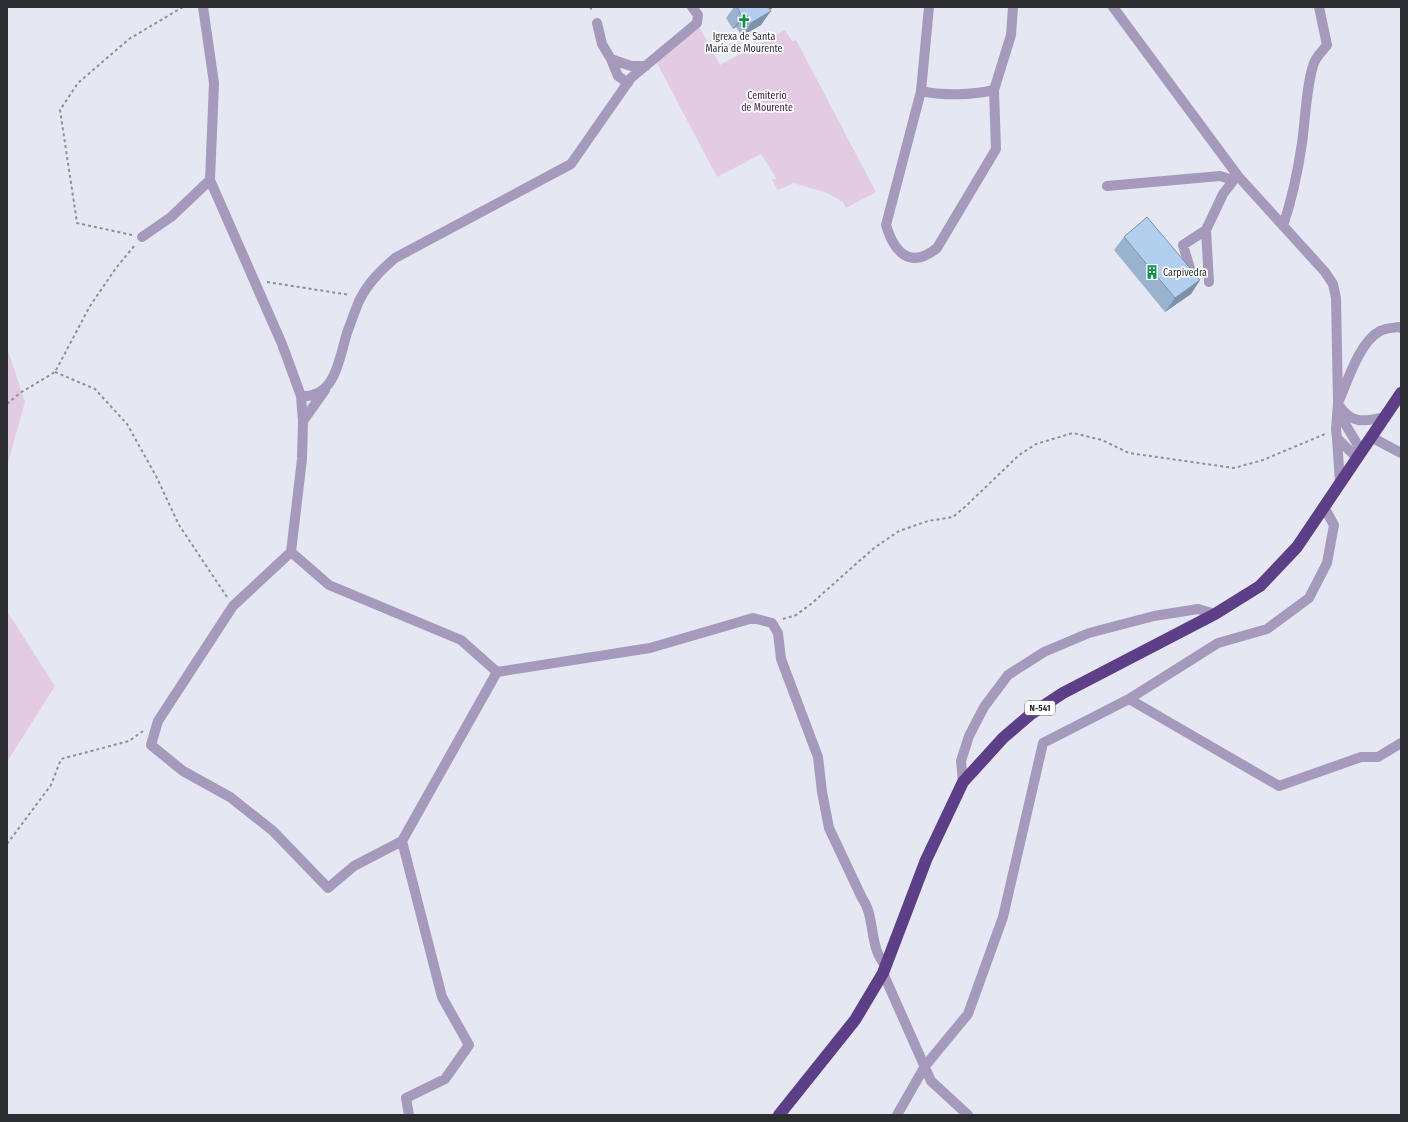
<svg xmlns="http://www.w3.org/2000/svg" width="1408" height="1122" font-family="'Fira Sans Condensed',sans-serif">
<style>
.green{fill:#e3cce3}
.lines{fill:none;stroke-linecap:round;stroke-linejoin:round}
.path{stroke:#8e8f98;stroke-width:2;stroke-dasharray:3 3;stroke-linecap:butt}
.minor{stroke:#a69abc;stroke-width:10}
.highway{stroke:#5c3f86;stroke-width:12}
.wall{fill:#99b2ce}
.shaded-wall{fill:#7d91a7}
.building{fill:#b2cfef;stroke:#7d91a7}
.labels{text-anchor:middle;stroke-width:3.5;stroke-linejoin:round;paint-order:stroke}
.shield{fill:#fff;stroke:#6c6d70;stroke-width:1}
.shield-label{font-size:9px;font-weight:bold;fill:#2d2e32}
.poi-label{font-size:10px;fill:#2d2e32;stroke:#fff}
.park-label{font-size:10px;fill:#3f1941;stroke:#fff}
</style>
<rect width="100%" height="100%" fill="#e5e7f3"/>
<path class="green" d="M699,26L720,65L785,30L792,41L796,40L876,192L846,208L843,202L827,193L794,183L778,190L772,180L776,178L761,154L717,177L657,63Z
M7,348L25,402L7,466Z
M7,611L55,686L7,762Z"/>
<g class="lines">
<path class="path" d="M590,7L593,12
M132,235L77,223L60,110L78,83L129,39L183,7
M267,282L350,295
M55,372L95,389L127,424L156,476L179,525L227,597
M7,404L20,393L55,372L90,306L116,268L135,245
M783,619L796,615L811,604L874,548L899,531L928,521L953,517L966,506L1019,455L1036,444L1073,433L1102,440L1129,453L1234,468L1263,460L1325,434
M7,844L51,785L61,759L129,741L143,731"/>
<path class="minor" d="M203,7L214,83L210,180L282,344L301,396L303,421L302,459L291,552L329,585L461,640L497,672L650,648L753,618L772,623L778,633L781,659L818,757L822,792L829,828L862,898C876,917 868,947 886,966
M929,7L921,91L886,225C894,252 910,270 937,248L996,149L994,90L1011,35L1013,7
M1113,7L1238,176L1325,272L1333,284L1336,298L1338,403L1336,429L1337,438L1357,458
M597,23L602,44L611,59L631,66H646
M611,59L618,76L628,83
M921,91C944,96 972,95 994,90
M1107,186L1220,176L1233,180
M1283,226C1292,199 1298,171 1302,143C1305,124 1307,73 1316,59C1319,54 1324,49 1327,45L1319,7
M142,237L171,217L210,180
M1191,272L1183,245L1206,230
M1209,282L1206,230L1223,194L1236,177
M301,396C336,398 339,358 347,333C351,322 355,311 359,301C368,283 380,271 395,258L571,164L631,78L697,23L698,15L692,7
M1340,407C1354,425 1364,421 1385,417
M303,421L325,390
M1371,437L1401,453
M1337,438L1340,483
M1362,452L1344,422L1338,403C1347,383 1359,342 1380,331C1386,328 1393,328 1399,327L1401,328
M291,552L233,606L158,721L151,745L183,771L230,797L273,831L328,888L354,866L402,841
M1129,699L1279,786L1361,757H1378L1401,743
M963,782L961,761L969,736L984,707L1008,675L1044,652L1089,633L1154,616L1198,609L1215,614
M883,973L931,1081L968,1115
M409,1115L406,1098L445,1079L469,1045L442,997L402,841L497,672
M897,1115L925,1066L968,1014L1003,917L1043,743L1129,699L1218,643L1267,629L1309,598L1327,563L1334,525L1324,507"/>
<path class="highway" d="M779,1115L855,1020L883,973L926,860L963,782L1003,738L1031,714L1063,693L1215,614L1260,586L1297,547L1401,393"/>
</g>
<path class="wall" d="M734,7H774L770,10L761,25L742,36L736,27L733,29L726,18Z
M1124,237L1200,280L1191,294L1165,312L1114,250Z"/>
<path class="shaded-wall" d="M764,7H774L757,17Z
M771,11L761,25L742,36L751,23Z
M746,14L736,27L733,29L742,16Z
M1200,280L1191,294L1165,312L1175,298Z"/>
<path class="building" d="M737,7H768L771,11L751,23L746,14L742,16Z
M1147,217L1200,280L1175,298L1124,237Z"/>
<defs>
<symbol id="church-bare" viewBox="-9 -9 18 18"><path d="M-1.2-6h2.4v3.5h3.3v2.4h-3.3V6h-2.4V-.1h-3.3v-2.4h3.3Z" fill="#108f4b" stroke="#fff" stroke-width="2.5" paint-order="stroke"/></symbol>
<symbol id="building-bare" viewBox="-9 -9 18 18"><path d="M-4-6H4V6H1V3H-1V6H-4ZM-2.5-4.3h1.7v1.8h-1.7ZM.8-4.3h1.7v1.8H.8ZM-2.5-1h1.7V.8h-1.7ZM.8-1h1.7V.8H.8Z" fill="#108f4b" stroke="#fff" stroke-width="2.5" paint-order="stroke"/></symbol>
</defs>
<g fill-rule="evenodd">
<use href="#church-bare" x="734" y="11" width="20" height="20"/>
<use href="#building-bare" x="1142" y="262" width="20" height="20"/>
</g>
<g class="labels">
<rect class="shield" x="1025" y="701" width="30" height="14" rx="3"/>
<g class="shield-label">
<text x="1040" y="711">N-541</text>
</g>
<g class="poi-label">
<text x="744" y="40">Igrexa de Santa<tspan x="744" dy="12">María de Mourente</tspan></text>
<text x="1163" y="276" text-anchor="start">Carpivedra</text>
</g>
<g class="park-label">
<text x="767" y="99">Cemiterio<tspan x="767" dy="12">de Mourente</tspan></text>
</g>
</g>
<rect width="1408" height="1122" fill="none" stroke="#2d2e32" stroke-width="16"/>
</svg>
